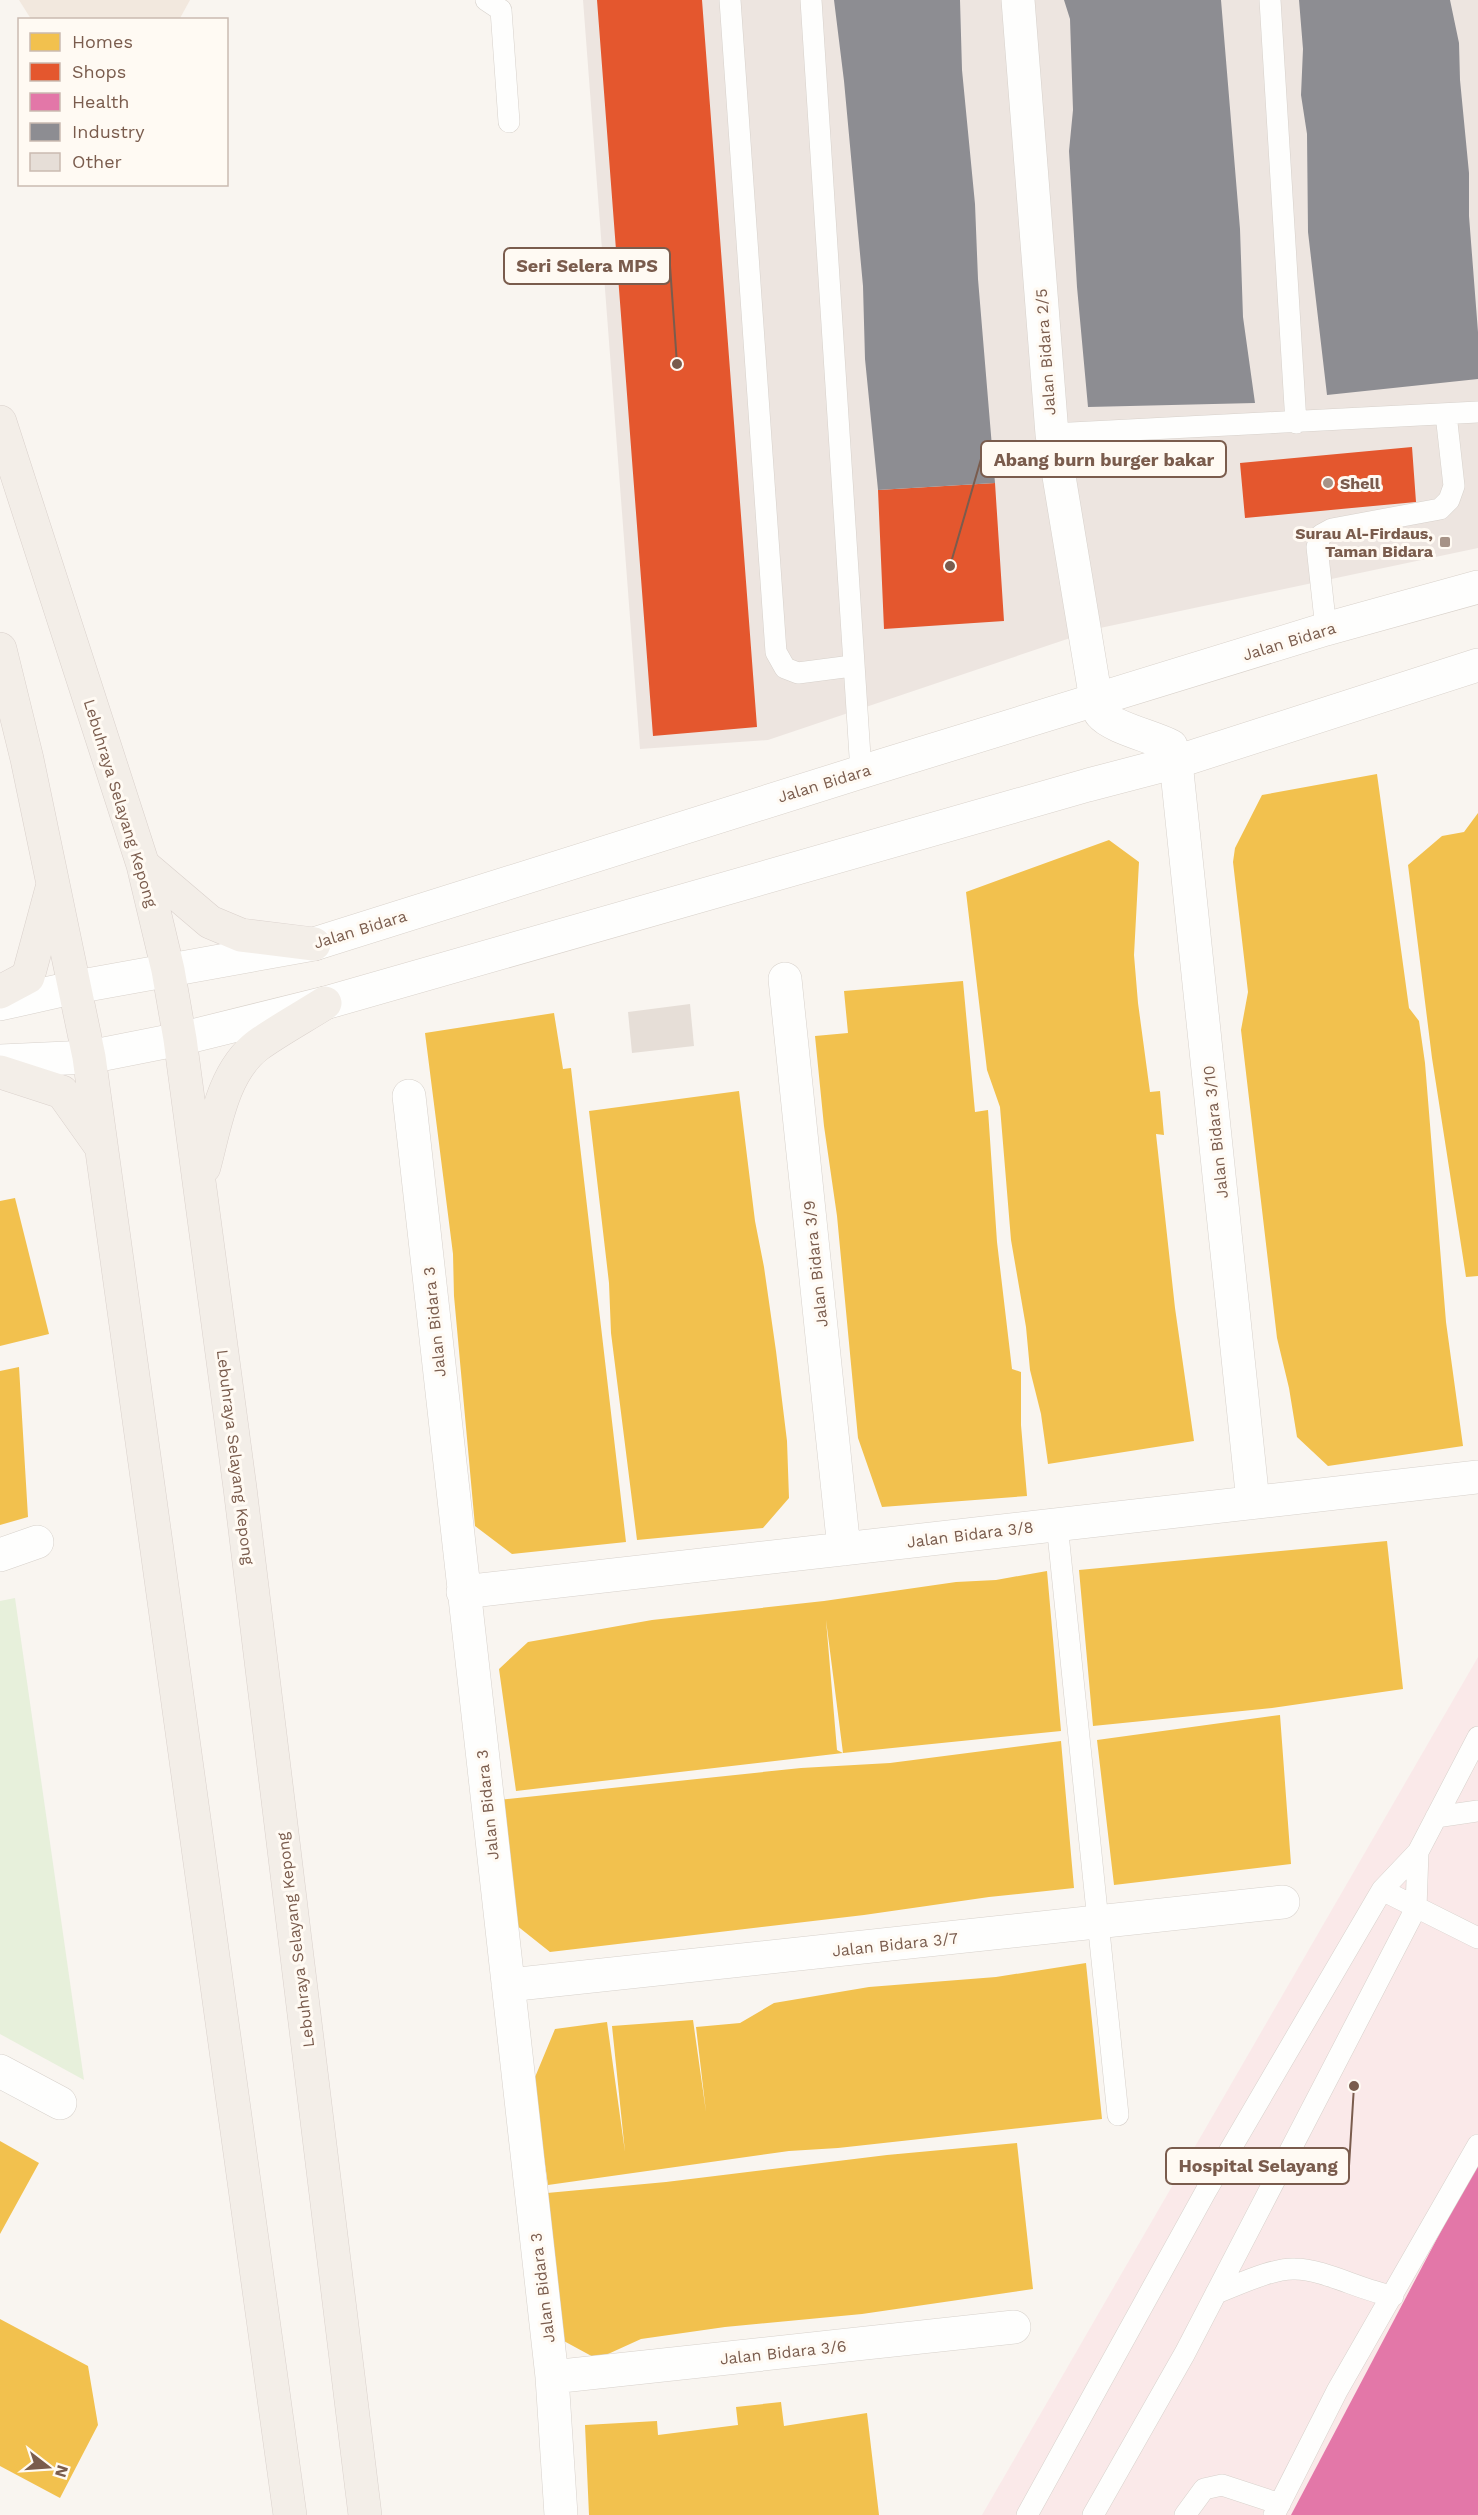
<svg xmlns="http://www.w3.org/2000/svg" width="1478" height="2515" font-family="'Work Sans',sans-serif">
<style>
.residential{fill:#f2e8de}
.industrial{fill:#ede5e0}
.medical{fill:#fae9e9}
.green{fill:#e7f0db}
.homes{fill:#f2c14e}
.shops{fill:#e4572e}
.health{fill:#e377a8}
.industry{fill:#8d8d92}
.building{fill:#e6ded7}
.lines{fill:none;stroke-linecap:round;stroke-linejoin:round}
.service-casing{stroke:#d7d1cb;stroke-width:22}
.minor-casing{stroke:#d7d1cb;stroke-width:34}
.tertiary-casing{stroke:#d7d1cb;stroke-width:34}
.secondary-casing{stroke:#d9d2cb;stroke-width:34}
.primary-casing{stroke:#dad1cc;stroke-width:34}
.service{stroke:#fefefd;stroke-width:21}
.minor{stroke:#fefefd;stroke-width:33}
.tertiary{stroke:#fefefd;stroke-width:33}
.secondary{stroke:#fefefd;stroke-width:33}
.primary{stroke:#f3eee8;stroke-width:33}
.poi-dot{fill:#a69286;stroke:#fffaf3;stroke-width:2}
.labels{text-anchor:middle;stroke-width:6;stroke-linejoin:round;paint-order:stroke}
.street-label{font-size:16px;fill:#7a5c4d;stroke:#fffaf3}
.poi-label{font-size:16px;font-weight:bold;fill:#7a5c4d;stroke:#fffaf3;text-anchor:start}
.leader{fill:none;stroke:#7a5c4d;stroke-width:2}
.callout-dot{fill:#7a5c4d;stroke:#fffaf3;stroke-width:2}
.callout{fill:#fffaf3;stroke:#7a5c4d;stroke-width:2}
.callout-label{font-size:18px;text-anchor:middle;font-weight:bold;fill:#7a5c4d}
</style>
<rect width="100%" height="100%" fill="#f9f5f0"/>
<path class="residential" d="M19,0H190L179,20L31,19Z"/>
<path class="industrial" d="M583,0H1478V548L1100,628L768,740L640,749Z"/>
<path class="medical" d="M1478,1657V2515H982Z"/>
<path class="green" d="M15,1598L84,2080L0,2034V1601Z"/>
<path class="homes" d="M1377,774L1409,1008L1419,1021L1425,1063L1446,1322L1463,1446L1328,1466L1297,1437L1289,1388L1277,1338L1241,1030L1248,992L1233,862L1235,848L1262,795Z
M1478,813V1276L1466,1277L1432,1058L1408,865L1442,836L1464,832Z
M1109,840L1139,862L1134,955L1138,1003L1150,1092L1160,1091L1164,1135L1156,1134L1175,1308L1194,1441L1048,1464L1041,1414L1030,1370L1026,1327L1011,1240L1000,1107L987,1070L966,892Z
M963,981L975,1112L988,1110L997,1242L1012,1369L1021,1372V1425L1027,1496L882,1507L858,1438L837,1216L824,1126L815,1036L848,1033L844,991Z
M554,1013L563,1069L571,1068L626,1542L512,1554L475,1526L454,1296L453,1254L425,1033Z
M739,1091L755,1221L764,1267L776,1351L787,1441L789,1498L763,1528L637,1540L611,1333L609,1283L589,1111Z
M15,1198L49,1334L0,1346V1201Z
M19,1367L28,1517L0,1525V1371Z
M1387,1541L1403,1689L1272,1708L1093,1726L1079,1570Z
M1047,1571L1061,1731L843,1753L826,1620L837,1750L843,1753L516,1791L499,1669L528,1642L652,1620L824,1601L956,1582L996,1580Z
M1280,1715L1291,1864L1114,1885L1097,1740Z
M1061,1741L1074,1888L989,1897L864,1915L550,1952L511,1921L498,1800L801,1768L890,1763Z
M1086,1963L1102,2119L838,2148L789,2151L548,2185L533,2082L555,2029L607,2022L625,2152L612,2026L693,2020L706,2112L696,2027L740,2023L774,2003L869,1987L996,1977Z
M0,2141L39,2163L0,2234Z
M1017,2143L1033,2289L862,2314L725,2327L641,2339L597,2359L562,2340L547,2193L666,2182L887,2155Z
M0,2319L88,2366L98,2425L60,2498L0,2466Z
M781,2402L784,2426L867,2413L879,2515H589L585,2425L657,2421L658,2435L738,2425L736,2407Z"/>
<path class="shops" d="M597,0H702L757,727L653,736Z
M1412,447L1416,502L1245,518L1240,463Z
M995,483L1004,621L884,629L878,490Z"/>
<path class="health" d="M1478,2161V2515H1291Z"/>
<path class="industry" d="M834,0H960L962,70L975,204L978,279L995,483L878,490L865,359L863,286L844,81Z
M1064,0H1221L1240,229L1243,317L1255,403L1088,407L1077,287L1069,151L1073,110L1070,19Z
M1299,0H1450L1459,43L1460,80L1469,173V216L1478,332V379L1327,395L1308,232L1307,134L1301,95L1303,49Z"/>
<path class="building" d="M690,1004L694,1046L632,1053L628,1012Z"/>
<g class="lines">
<defs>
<path id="service" d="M486,0L501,10L509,122
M730,0L776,652L785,668L798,673L852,666
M811,0L861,772
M1270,0L1296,423
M1052,434L1478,412
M1326,629L1317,547L1321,535L1332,529L1440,509L1449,500L1454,486L1446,414
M1057,1524L1118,2115
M1436,1817L1478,1811
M1382,1890L1478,1938
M1216,2293C1238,2285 1272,2268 1295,2269C1324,2269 1362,2291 1393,2296
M1027,2515L1206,2191L1382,1890L1418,1852L1478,1737
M1093,2515L1185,2353L1416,1908L1418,1852
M1185,2515L1204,2489L1222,2485L1280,2504
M1274,2515L1337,2391L1478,2145"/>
<path id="minor" d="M1018,0L1052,434L1096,700C1097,704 1098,711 1101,714C1111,727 1154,737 1171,746L1176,762L1253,1502
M785,979L844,1549
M409,1096L552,2377L561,2515
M0,1555L37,1542
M463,1592L1478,1477
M508,1985L1283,1902
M0,2071L60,2103
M552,2377L1014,2327"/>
<path id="tertiary" d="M0,1004L76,987
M0,1061L89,1057"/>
<path id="secondary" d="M76,987L314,944L861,772L1326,629L1478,587
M89,1057L180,1039L325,1003L1088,785L1176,762L1478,665"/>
<path id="primary" d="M0,422L143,865L168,970L180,1039L240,1488L365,2515
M0,649L27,759L89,1057L290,2515
M143,865L210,922L241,935L314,944
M0,992L28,977L52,888
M0,1072L62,1092L99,1144
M204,1167C215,1127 222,1072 258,1045C279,1030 303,1017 325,1003"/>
</defs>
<use href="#service" class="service-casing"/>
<use href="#minor" class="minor-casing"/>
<use href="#tertiary" class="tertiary-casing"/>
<use href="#secondary" class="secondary-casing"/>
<use href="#primary" class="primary-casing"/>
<use href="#service" class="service"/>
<use href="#minor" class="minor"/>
<use href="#tertiary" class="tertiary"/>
<use href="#secondary" class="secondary"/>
<use href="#primary" class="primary"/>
</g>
<g class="poi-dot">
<circle cx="1328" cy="483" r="6"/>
<rect x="1439" y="536" width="12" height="12" rx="3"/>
</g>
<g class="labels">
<g class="street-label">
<text transform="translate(1045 352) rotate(-94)" y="6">Jalan Bidara 2/5</text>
<text transform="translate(1289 641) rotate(-17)" y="6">Jalan Bidara</text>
<text transform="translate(824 783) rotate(-17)" y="6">Jalan Bidara</text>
<text transform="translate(121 803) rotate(73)" y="6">Lebuhraya Selayang Kepong</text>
<text transform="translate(360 929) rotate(-17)" y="6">Jalan Bidara</text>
<text transform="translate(1215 1132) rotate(-96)" y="6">Jalan Bidara 3/10</text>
<text transform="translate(815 1264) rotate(-96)" y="6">Jalan Bidara 3/9</text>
<text transform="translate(434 1322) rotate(-96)" y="6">Jalan Bidara 3</text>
<text transform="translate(236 1457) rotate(83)" y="6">Lebuhraya Selayang Kepong</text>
<text transform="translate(970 1534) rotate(-7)" y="6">Jalan Bidara 3/8</text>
<text transform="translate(487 1805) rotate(-96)" y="6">Jalan Bidara 3</text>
<text transform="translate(295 1940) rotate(-97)" y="6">Lebuhraya Selayang Kepong</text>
<text transform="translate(895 1944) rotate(-6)" y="6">Jalan Bidara 3/7</text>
<text transform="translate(542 2288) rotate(-97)" y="6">Jalan Bidara 3</text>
<text transform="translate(783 2352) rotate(-6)" y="6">Jalan Bidara 3/6</text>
</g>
<g class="poi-label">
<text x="1340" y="489">Shell</text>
<text x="1433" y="539" text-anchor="end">Surau Al-Firdaus,<tspan x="1433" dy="18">Taman Bidara</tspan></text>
</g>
</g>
<path class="leader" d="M677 364L670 266M950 566L981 459M1354 2086L1349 2166"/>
<g class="callout-dot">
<circle cx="677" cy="364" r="6"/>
<circle cx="950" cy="566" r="6"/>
<circle cx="1354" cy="2086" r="6"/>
</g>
<g class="callout">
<rect x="504" y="248" width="166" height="36" rx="6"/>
<rect x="981" y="441" width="245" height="36" rx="6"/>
<rect x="1166" y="2148" width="183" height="36" rx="6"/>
</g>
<g class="callout-label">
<text x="587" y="272">Seri Selera MPS</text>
<text x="1104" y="466">Abang burn burger bakar</text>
<text x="1258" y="2172">Hospital Selayang</text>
</g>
<rect x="18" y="18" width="210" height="168" fill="#fffaf3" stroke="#cabbb1" stroke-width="1.5"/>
<rect x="30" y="33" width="30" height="18" fill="#f2c14e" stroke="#cabbb1" stroke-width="1.5"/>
<text x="72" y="48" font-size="18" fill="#7a5c4d">Homes</text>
<rect x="30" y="63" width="30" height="18" fill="#e4572e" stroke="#cabbb1" stroke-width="1.5"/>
<text x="72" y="78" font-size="18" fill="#7a5c4d">Shops</text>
<rect x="30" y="93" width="30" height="18" fill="#e377a8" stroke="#cabbb1" stroke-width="1.5"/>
<text x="72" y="108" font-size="18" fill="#7a5c4d">Health</text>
<rect x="30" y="123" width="30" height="18" fill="#8d8d92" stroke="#cabbb1" stroke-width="1.5"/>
<text x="72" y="138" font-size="18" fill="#7a5c4d">Industry</text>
<rect x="30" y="153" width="30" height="18" fill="#e6ded7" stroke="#cabbb1" stroke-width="1.5"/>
<text x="72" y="168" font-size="18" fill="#7a5c4d">Other</text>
<g transform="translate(48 2467) rotate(107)" stroke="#fffaf3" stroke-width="4.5" paint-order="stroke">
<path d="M0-4.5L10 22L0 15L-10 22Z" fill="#7a5c4d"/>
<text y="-9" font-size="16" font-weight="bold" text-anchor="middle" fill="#7a5c4d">N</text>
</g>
</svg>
